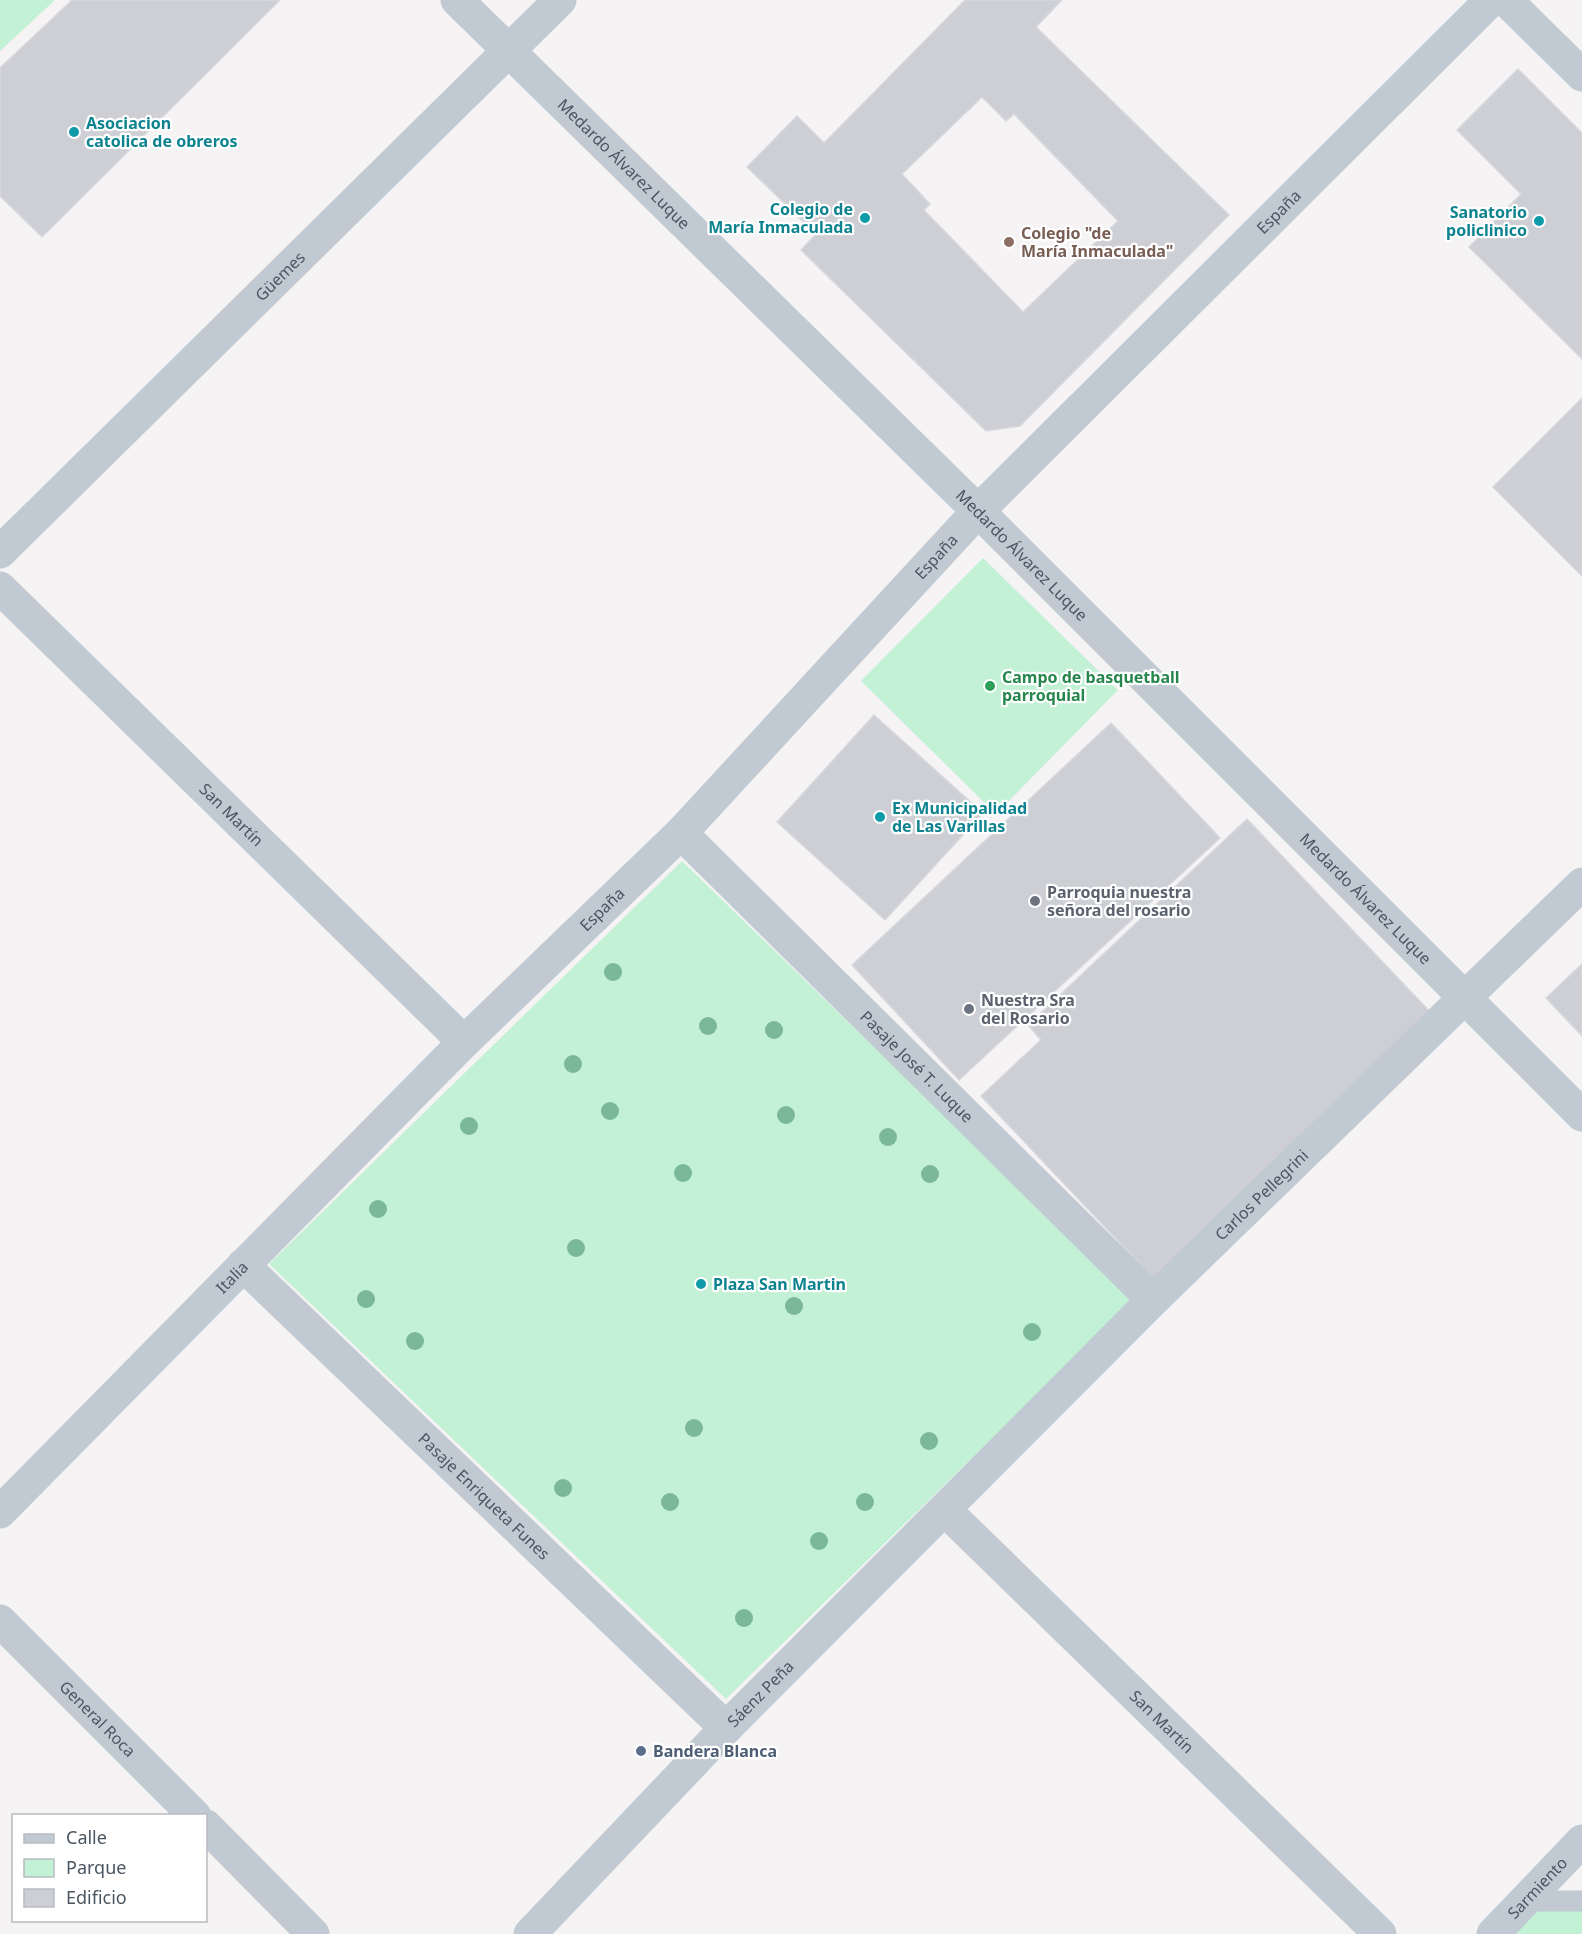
<svg xmlns="http://www.w3.org/2000/svg" width="1582" height="1934" font-family="'Noto Sans',sans-serif">
<style>
.green{fill:#c3f1d5}
.building{fill:#cdcfd5;stroke:#d7d9de;stroke-width:1.5;fill-rule:evenodd}
.lines{fill:none;stroke-linecap:round;stroke-linejoin:round}
.lane{stroke:#c1cad2;stroke-width:21}
.street{stroke:#c1cad2;stroke-width:33}
.tree{fill:#7bb799}
.culture-dot{fill:#0f9aa8;stroke:#fff;stroke-width:2}
.education-dot{fill:#8d6e63;stroke:#fff;stroke-width:2}
.leisure-dot{fill:#2e9e5b;stroke:#fff;stroke-width:2}
.worship-dot{fill:#6b7280;stroke:#fff;stroke-width:2}
.service-dot{fill:#5c6f8a;stroke:#fff;stroke-width:2}
.labels{text-anchor:middle;stroke-width:4.5;stroke-linejoin:round;paint-order:stroke}
.culture-label{font-size:16px;font-weight:bold;fill:#0d838f;stroke:#fff;text-anchor:start}
.street-label{font-size:16px;fill:#4a5661;stroke:#fff}
.education-label{font-size:16px;font-weight:bold;fill:#785e54;stroke:#fff;text-anchor:start}
.leisure-label{font-size:16px;font-weight:bold;fill:#27864d;stroke:#fff;text-anchor:start}
.worship-label{font-size:16px;font-weight:bold;fill:#5b616d;stroke:#fff;text-anchor:start}
.service-label{font-size:16px;font-weight:bold;fill:#4e5e75;stroke:#fff;text-anchor:start}
</style>
<rect width="100%" height="100%" fill="#f5f3f3"/>
<path class="green" d="M0,0H55L0,51Z
M983,558L1118,690L996,814L861,681Z
M682,861L1134,1299L726,1699L269,1264Z
M1524,1901H1582V1934H1493Z"/>
<path class="building" d="M72,0H280L42,237L0,196V68Z
M965,0H1062L1036,27L1229,215L1020,426L986,431L801,250L816,234L747,167L797,116L824,143ZM982,97L1006,121L1014,114L1118,221L1023,312L924,210L930,204L902,174Z
M1518,69L1582,133V359L1469,247L1521,194L1457,130Z
M1582,398V576L1493,487Z
M874,715L983,813L885,920L777,822Z
M1111,723L1220,838L959,1080L852,965Z
M1247,819L1434,1016L1154,1279L981,1096L1041,1040L1028,1025Z
M1582,964V1036L1546,998Z"/>
<g class="lines">
<path class="lane" d="M1524,1901H1582"/>
<g class="street">
<path id="s1" d="M457,0L978,511L1582,1115"/>
<path d="M1506,0L1582,75"/>
<path id="s2" d="M0,552L560,0"/>
<path id="s3" d="M0,588L464,1042"/>
<path id="s4" d="M681,833L1153,1300"/>
<path id="s5" d="M243,1265L726,1728"/>
<path id="s6" d="M945,1510L1380,1934"/>
<path id="s7" d="M0,1512L464,1042L681,833L978,511L1491,0"/>
<path id="s8" d="M0,1621L195,1816"/>
<path d="M206,1826L313,1934"/>
<path id="s9" d="M530,1934L726,1728L1153,1300L1582,884"/>
<path id="s10" d="M1493,1934L1582,1841"/>
</g>
</g>
<g class="tree">
<circle cx="613" cy="972" r="9"/>
<circle cx="708" cy="1026" r="9"/>
<circle cx="774" cy="1030" r="9"/>
<circle cx="573" cy="1064" r="9"/>
<circle cx="610" cy="1111" r="9"/>
<circle cx="786" cy="1115" r="9"/>
<circle cx="469" cy="1126" r="9"/>
<circle cx="888" cy="1137" r="9"/>
<circle cx="683" cy="1173" r="9"/>
<circle cx="930" cy="1174" r="9"/>
<circle cx="378" cy="1209" r="9"/>
<circle cx="576" cy="1248" r="9"/>
<circle cx="366" cy="1299" r="9"/>
<circle cx="794" cy="1306" r="9"/>
<circle cx="1032" cy="1332" r="9"/>
<circle cx="415" cy="1341" r="9"/>
<circle cx="694" cy="1428" r="9"/>
<circle cx="929" cy="1441" r="9"/>
<circle cx="563" cy="1488" r="9"/>
<circle cx="670" cy="1502" r="9"/>
<circle cx="865" cy="1502" r="9"/>
<circle cx="819" cy="1541" r="9"/>
<circle cx="744" cy="1618" r="9"/>
</g>
<g class="culture-dot">
<circle cx="74" cy="132" r="6"/>
<circle cx="865" cy="218" r="6"/>
<circle cx="1539" cy="221" r="6"/>
<circle cx="880" cy="817" r="6"/>
<circle cx="701" cy="1284" r="6"/>
</g>
<circle class="education-dot" cx="1009" cy="242" r="6"/>
<circle class="leisure-dot" cx="990" cy="686" r="6"/>
<g class="worship-dot">
<circle cx="1035" cy="901" r="6"/>
<circle cx="969" cy="1009" r="6"/>
</g>
<circle class="service-dot" cx="641" cy="1751" r="6"/>
<g class="labels">
<g class="culture-label">
<text x="86" y="129">Asociacion<tspan x="86" dy="18">catolica de obreros</tspan></text>
<text x="853" y="215" text-anchor="end">Colegio de<tspan x="853" dy="18">María Inmaculada</tspan></text>
<text x="1527" y="218" text-anchor="end">Sanatorio<tspan x="1527" dy="18">policlinico</tspan></text>
<text x="892" y="814">Ex Municipalidad<tspan x="892" dy="18">de Las Varillas</tspan></text>
<text x="713" y="1290">Plaza San Martin</text>
</g>
<g class="street-label">
<text dy="6" stroke="none"><textPath href="#s1" startOffset="234">Medardo Álvarez Luque</textPath></text>
<text dy="6" stroke="none"><textPath href="#s7" startOffset="1824">España</textPath></text>
<text dy="6" stroke="none"><textPath href="#s2" startOffset="393">Güemes</textPath></text>
<text dy="6" stroke="none"><textPath href="#s1" startOffset="792">Medardo Álvarez Luque</textPath></text>
<text dy="6" stroke="none"><textPath href="#s7" startOffset="1338">España</textPath></text>
<text dy="6" stroke="none"><textPath href="#s3" startOffset="324">San Martín</textPath></text>
<text dy="6" stroke="none"><textPath href="#s1" startOffset="1278">Medardo Álvarez Luque</textPath></text>
<text dy="6" stroke="none"><textPath href="#s7" startOffset="852">España</textPath></text>
<text dy="6" stroke="none"><textPath href="#s4" startOffset="332">Pasaje José T. Luque</textPath></text>
<text dy="6" stroke="none"><textPath href="#s9" startOffset="1040">Carlos Pellegrini</textPath></text>
<text dy="6" stroke="none"><textPath href="#s7" startOffset="330">Italia</textPath></text>
<text dy="6" stroke="none"><textPath href="#s5" startOffset="334">Pasaje Enriqueta Funes</textPath></text>
<text dy="6" stroke="none"><textPath href="#s9" startOffset="333">Sáenz Peña</textPath></text>
<text dy="6" stroke="none"><textPath href="#s8" startOffset="138">General Roca</textPath></text>
<text dy="6" stroke="none"><textPath href="#s6" startOffset="303">San Martín</textPath></text>
<text dy="6" stroke="none"><textPath href="#s10" startOffset="64">Sarmiento</textPath></text>
</g>
<g class="education-label">
<text x="1021" y="239">Colegio "de<tspan x="1021" dy="18">María Inmaculada"</tspan></text>
</g>
<g class="leisure-label">
<text x="1002" y="683">Campo de basquetball<tspan x="1002" dy="18">parroquial</tspan></text>
</g>
<g class="worship-label">
<text x="1047" y="898">Parroquia nuestra<tspan x="1047" dy="18">señora del rosario</tspan></text>
<text x="981" y="1006">Nuestra Sra<tspan x="981" dy="18">del Rosario</tspan></text>
</g>
<g class="service-label">
<text x="653" y="1757">Bandera Blanca</text>
</g>
</g>
<rect x="12" y="1814" width="195" height="108" fill="#ffffff" stroke="#b7bbc0" stroke-width="1.5"/>
<rect x="24" y="1834" width="30" height="9" fill="#c1cad2" stroke="#b7bbc0" stroke-width="1.5"/>
<text x="66" y="1844" font-size="18" fill="#4a5661">Calle</text>
<rect x="24" y="1859" width="30" height="18" fill="#c3f1d5" stroke="#b7bbc0" stroke-width="1.5"/>
<text x="66" y="1874" font-size="18" fill="#4a5661">Parque</text>
<rect x="24" y="1889" width="30" height="18" fill="#cdcfd5" stroke="#b7bbc0" stroke-width="1.5"/>
<text x="66" y="1904" font-size="18" fill="#4a5661">Edificio</text>
</svg>
